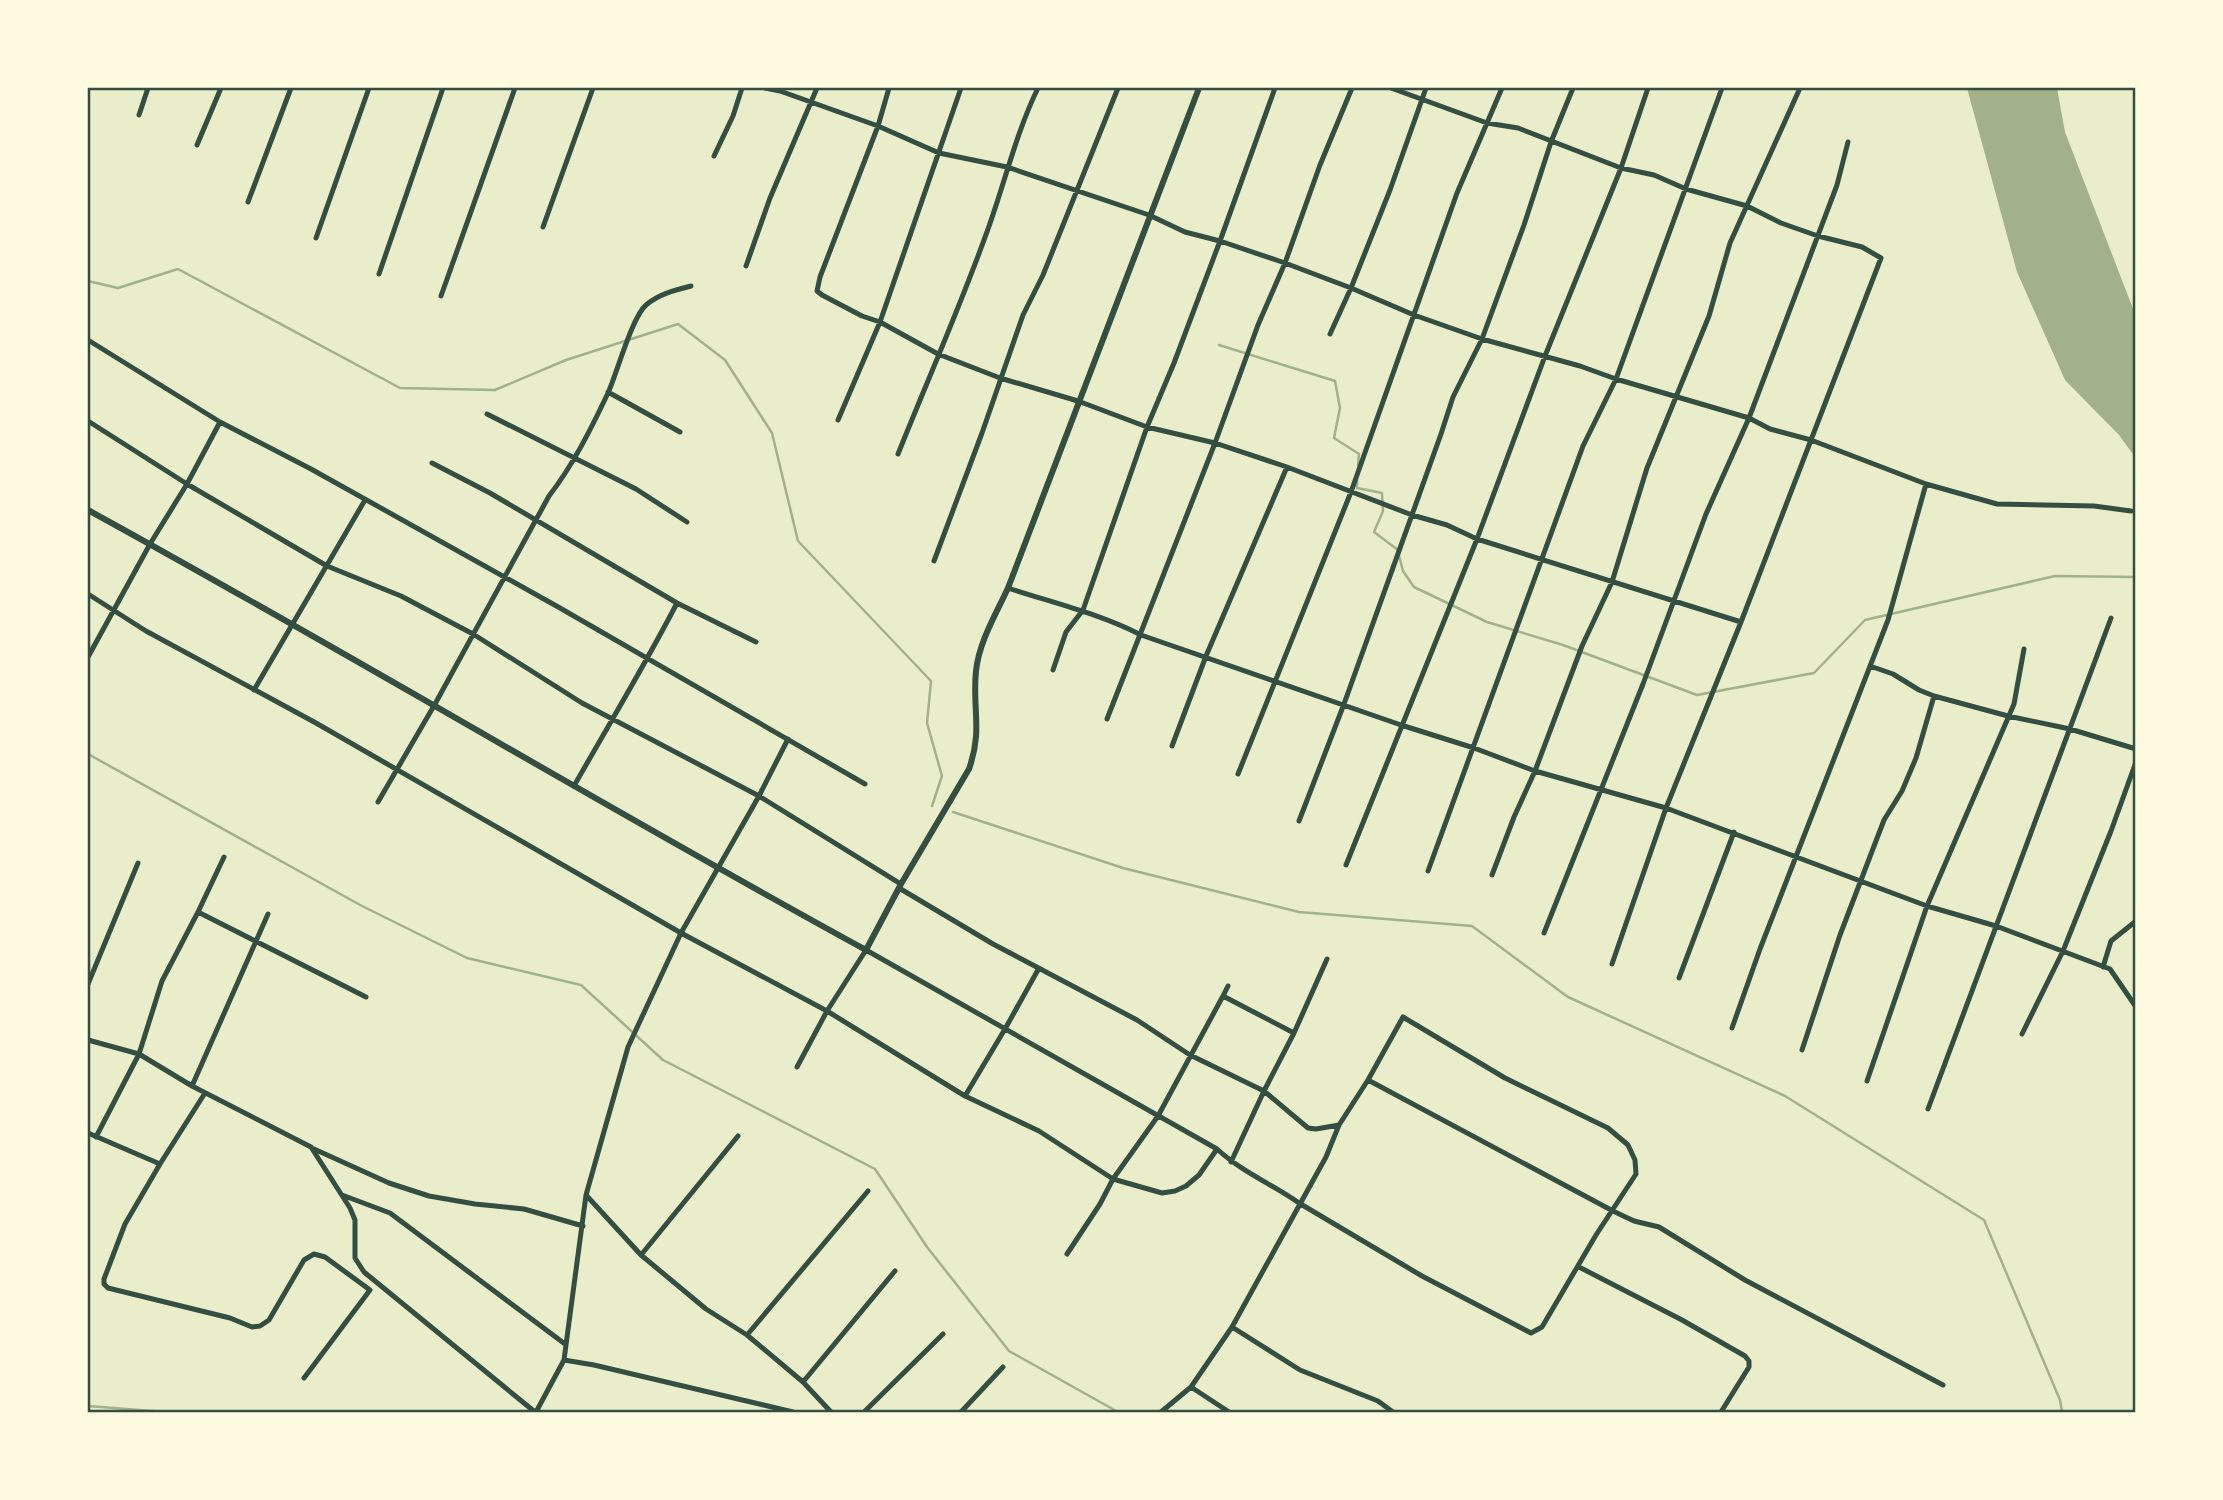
<svg xmlns="http://www.w3.org/2000/svg" width="2223" height="1500" font-family="Montserrat,sans-serif">
<style>
.water{fill:#a3b18a}
.lines{fill:none;stroke-linecap:round;stroke-linejoin:round}
.stream{stroke:#a3b18a;stroke-width:2.5}
.minor{stroke:#344e41;stroke-width:5}
.tertiary{stroke:#344e41;stroke-width:6}
.neatline{fill:none;stroke:#344e41;stroke-width:2.5}
</style>
<rect width="100%" height="100%" fill="#e9edc9"/>
<path class="water" d="M1967,88H2057L2065,132L2135,314V457L2119,435L2065,380L2017,272Z"/>
<g class="lines">
<path class="stream" d="M88,281L118,288L178,269L400,388L495,390L566,360L678,324L725,360L772,433L798,541L931,681L927,723L942,776L932,806
M1219,345L1335,381L1340,408L1334,438L1359,454L1358,465
M1357,479V488L1382,493L1383,511L1374,532L1398,550
M1399,556L1403,571L1414,587L1487,622L1563,645L1697,695L1814,673L1865,620L2055,576L2136,577
M88,754L362,906L467,958L581,985L663,1060L875,1169L927,1247L1009,1351L1118,1412
M953,812L1123,868L1299,912L1472,926L1568,997L1785,1096L1984,1220L2060,1400L2062,1412
M88,1406L165,1412"/>
<path class="minor" d="M765,88L780,91L878,126L939,153L1007,167L1149,215L1185,232L1220,241L1285,263L1351,288L1414,315L1482,339L1580,366L1616,379L1749,418L1770,429L1811,440L1926,484L1997,504L2094,506L2131,511
M889,88L878,126L820,277L817,291L822,295L862,316L880,322L938,354L1000,378L1078,401L1147,427L1215,443L1287,467L1412,515L1447,525L1477,539L1741,622
M1391,88L1487,123L1518,128L1621,168L1654,175L1686,189L1747,206L1781,223L1818,236L1862,247L1881,258L1741,622L1666,808L1612,964
M139,115L148,88
M197,145L221,88
M714,156L733,116L742,88
M248,202L291,88
M543,227L593,88
M316,238L369,88
M746,266L770,198L817,88
M379,274L443,88
M441,296L515,88
M1330,334L1351,288L1390,190L1426,88
M88,340L220,422L311,469L560,608L865,784
M608,392L680,432
M487,414L636,489L687,522
M838,420L880,322L961,88
M88,421L187,484L327,566L401,596L473,634L582,703L759,796L901,884
M898,454C928,379 961,305 988,229C1005,182 1016,133 1038,88
M432,463L490,493L677,603L756,642
M934,561L982,433L1023,315L1043,275L1118,88
M1008,588C1053,603 1098,613 1141,635L1401,725L1474,748L1535,771L1666,808L1927,906L1996,926L2110,969L2136,1007
M88,594L146,631L316,723L681,933L827,1011L965,1096L1039,1131L1113,1179L1162,1193L1175,1191L1186,1186L1199,1175L1217,1149
M88,657L150,544L187,484L220,422
M1870,666L1893,674L1919,690L1934,696L2008,716L2070,729L2136,749
M1053,670L1066,632L1083,610L1147,427L1174,363L1220,241L1275,88
M254,690L365,500
M1107,719L1215,443L1258,325L1285,263L1320,165L1352,88
M788,739L759,796L681,933L628,1047L586,1195L641,1255L706,1309L747,1335L803,1382L831,1412
M1172,746L1206,656L1287,467
M1238,774L1351,492L1457,193L1502,88
M574,786C609,724 645,665 677,603
M378,802L435,704L549,496C573,465 591,429 608,393C617,373 632,317 646,305C659,294 675,290 691,286
M1299,821L1344,704L1441,434L1453,397L1482,339L1524,225L1551,142L1573,88
M1346,865L1477,539L1545,356L1621,168L1648,88
M1428,871L1583,446L1616,379L1722,88
M1492,875L1514,817L1535,771L1582,646L1612,582L1647,468L1709,316L1730,243L1800,88
M899,888L993,944L1137,1020L1190,1055L1264,1091L1308,1128L1316,1129L1339,1125
M198,912L366,997
M1544,933L1643,684L1706,514L1749,418L1837,185L1848,142
M2103,967L2111,941L2136,921
M1679,978L1734,832
M88,984L138,863
M1228,986L1223,996L1294,1033
M1732,1028L1760,949L1888,620L1926,484
M2022,1034L2063,951L2111,831L2136,762
M88,1040L139,1054L192,1086L311,1147L350,1208L355,1220V1258L364,1272L535,1412
M1802,1050L1840,935L1884,820L1902,791L1916,758L1934,696
M797,1067L827,1011L866,950L1217,1149C1242,1172 1272,1184 1299,1203L1422,1276L1531,1333L1542,1327L1596,1235L1636,1174L1635,1160L1628,1145L1608,1128L1505,1078L1403,1017L1368,1080L1339,1125L1326,1157L1232,1327L1191,1387L1161,1412
M1368,1080L1613,1211L1634,1221L1659,1227L1745,1280L1943,1385
M1867,1081L1927,906L2014,704L2024,649
M192,1086L268,914
M965,1096L1005,1029L1039,968
M1928,1109L2111,618
M88,1133L160,1164L205,1093
M96,1137L139,1054L162,981L198,912L224,857
M314,1149L389,1183L429,1196L475,1204L524,1209L583,1226
M1231,1162L1264,1091L1294,1033L1327,959
M160,1164L125,1224L104,1279V1284L108,1288L230,1318L252,1327L260,1326L269,1320L304,1260L314,1254L325,1257L370,1290
M342,1195L390,1213L565,1344
M1067,1254L1100,1204L1113,1179L1158,1116L1223,996
M641,1255L738,1136
M1579,1267L1682,1320L1745,1356L1749,1361V1367L1721,1412
M1232,1327L1300,1370L1378,1401L1393,1412
M747,1335L868,1191
M564,1360L594,1365L793,1412
M304,1378L370,1290
M803,1382L895,1271
M1191,1387L1229,1412
M536,1412L564,1360L586,1195
M864,1412L943,1334
M961,1412L1003,1367"/>
<path class="tertiary" d="M88,510C349,653 604,807 866,950L901,884L969,769C983,730 972,708 976,671C979,642 996,614 1008,588L1199,88"/>
</g>
<rect width="2223" height="1500" fill="none" stroke="#fefae0" stroke-width="178"/>
<rect x="89" y="89" width="2045" height="1322" class="neatline"/>
</svg>
